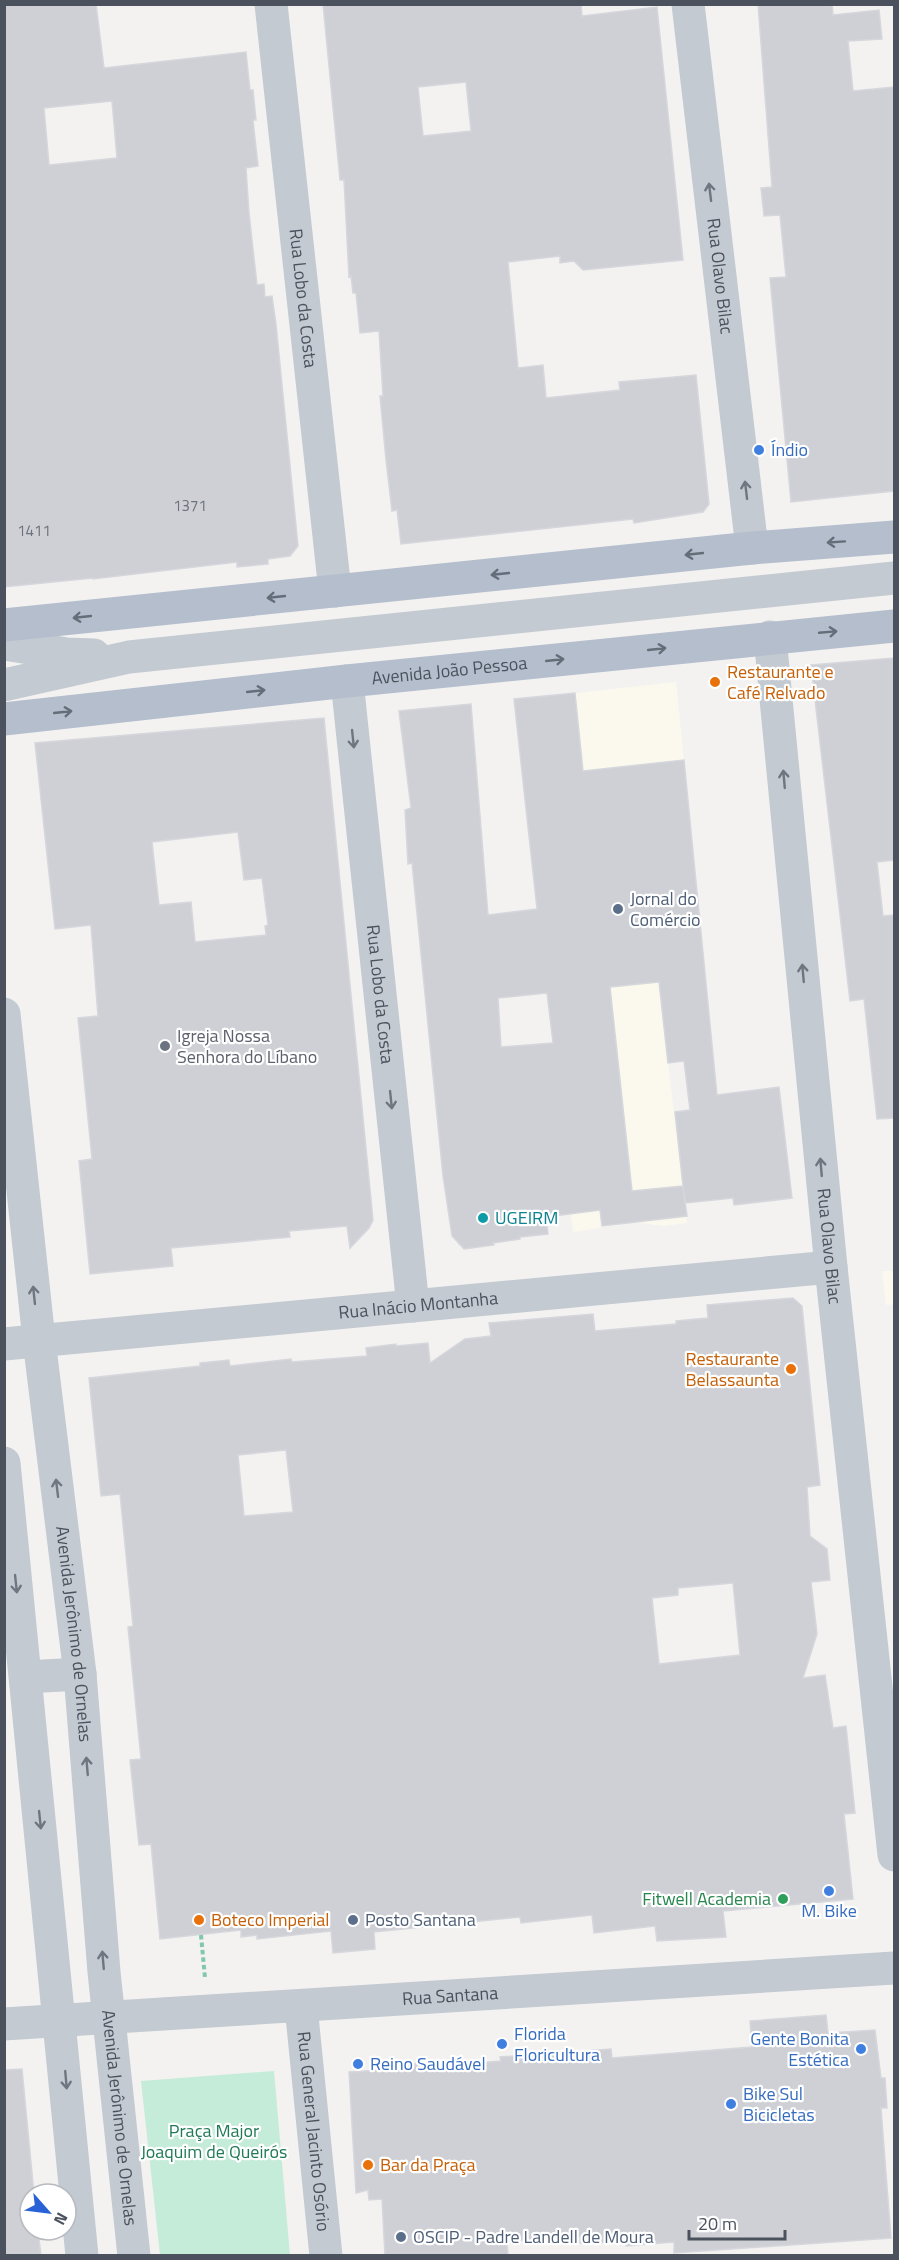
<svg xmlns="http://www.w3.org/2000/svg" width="899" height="2260" font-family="'Titillium Web',sans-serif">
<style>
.commercial{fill:#fbf9ee}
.green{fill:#c4ecd8}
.building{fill:#cfd0d5;stroke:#d6d7dc;stroke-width:1.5;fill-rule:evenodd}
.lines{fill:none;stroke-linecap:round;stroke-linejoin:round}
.path{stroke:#7fc8ac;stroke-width:4;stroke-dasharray:4.5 3;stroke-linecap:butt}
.minor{stroke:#c3cad1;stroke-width:33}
.major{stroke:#b4becd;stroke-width:33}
.oneway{stroke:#6f7680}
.oneway2{stroke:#656d79}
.shop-dot{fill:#3f7fe0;stroke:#fff;stroke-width:2}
.food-dot{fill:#e8710a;stroke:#fff;stroke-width:2}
.service-dot{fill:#5c6f8a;stroke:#fff;stroke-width:2}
.worship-dot{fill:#6b7280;stroke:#fff;stroke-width:2}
.culture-dot{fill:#0f9aa8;stroke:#fff;stroke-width:2}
.leisure-dot{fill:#2e9e5b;stroke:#fff;stroke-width:2}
.labels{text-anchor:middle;stroke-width:4.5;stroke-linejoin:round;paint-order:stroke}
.number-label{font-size:15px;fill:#6c727b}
.street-label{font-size:18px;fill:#4b525d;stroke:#fff}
.shop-label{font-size:18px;fill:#366cbe;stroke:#fff;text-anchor:start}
.food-label{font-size:18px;fill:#c56008;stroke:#fff;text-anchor:start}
.service-label{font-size:18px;fill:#4e5e75;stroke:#fff;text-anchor:start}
.worship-label{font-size:18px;fill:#5b616d;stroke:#fff;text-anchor:start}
.culture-label{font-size:18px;fill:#0d838f;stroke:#fff;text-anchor:start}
.leisure-label{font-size:18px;fill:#27864d;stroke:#fff;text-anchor:end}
.park-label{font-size:18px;fill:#207a57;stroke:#fff}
</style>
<rect width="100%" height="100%" fill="#f3f2f1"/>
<path class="commercial" d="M676,682L714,1058L668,1063L687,1223L663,1226L635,1222L573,1232L514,700Z
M882,1271H894V1304L886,1305Z"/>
<path class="green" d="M274,2071L290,2255H160L141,2081Z"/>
<path class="building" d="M4,4H96L104,68L246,52L250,90H253L256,120H253L258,166L246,168L249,213L257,285L264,284L265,297L272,296L276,324L298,546L290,556L268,559V564L237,567V562L93,579V578L4,587ZM112,101L117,158L49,165L44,108Z
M323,4H581L582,16L657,7L683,260L583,270L574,261L560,263V256L508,262L518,368L543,365L546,398L620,390L619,382L696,375L709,504L703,512L634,523L633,519L401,544L397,510L392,511L386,460L380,396H383L379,331L360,333L356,293H353L351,276L349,277L344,180H340ZM466,82L471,131L423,136L418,87Z
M758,4H832L833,15L879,10L882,39L848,41L853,91L894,87V491L791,502L770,278L786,277L780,215L764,216L761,188L772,187Z
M894,658V860L877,862L883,916L894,915V1118L877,1119L864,999L850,1001L811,665Z
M575,693L583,771L684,760L717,1095L779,1087L792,1198L734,1205L733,1198L685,1203L683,1186L687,1216L602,1226L600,1210L546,1217L548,1234L520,1237V1239L493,1243L494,1245L464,1249L452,1236L443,1176L412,863L408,864L405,810L411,808L399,711L471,704L488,915L537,909L514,699ZM659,982L668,1063L684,1061L690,1110L675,1112L683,1186L632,1191L610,987ZM547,993L553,1043L501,1047L498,998Z
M324,718L373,1220L369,1228L350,1248L347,1226L289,1231L290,1237L171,1248L173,1266L90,1274L79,1161L92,1159L78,1018L98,1016L91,925L55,929L35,743ZM238,832L244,880L262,878L268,925L265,926L266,935L195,942L191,902L159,905L152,842Z
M793,1298L802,1306L820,1485L807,1487L810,1536L827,1549L830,1580L811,1582L817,1634L803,1678L825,1675L833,1728L846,1726L855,1813L844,1814L853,1899L723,1911L726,1937L657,1941L655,1926L594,1933L592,1915L521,1923L520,1917L374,1932L375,1949L333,1953L331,1931L257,1939V1935L241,1937V1930L160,1939L151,1844L139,1845L130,1760L141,1759L128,1627L133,1626L120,1494L101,1496L89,1378L200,1366V1363L229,1360L230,1366L291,1359L292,1362L367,1356L366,1348L396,1344V1346L428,1343L430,1363L465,1339L491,1336L489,1323L593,1314L595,1331L676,1324V1321L708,1318L707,1305ZM286,1450L293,1512L244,1516L238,1455ZM733,1583L740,1655L659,1664L652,1598L678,1595V1588Z
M826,2015L828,2033L875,2030L881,2078H885L887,2108H881L891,2238L674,2253V2242L626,2246L625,2242L580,2243V2237L507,2241L508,2256H385L382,2199L369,2200L368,2190L356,2193L349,2072L380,2070L379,2064L408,2062L409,2064L447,2063L448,2065L501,2061L500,2057L611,2049L612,2058L752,2047L750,2021Z
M22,2069L34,2194H30V2230H38L41,2256H4V2070Z"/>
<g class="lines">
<path class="path" d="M201,1935L205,1978"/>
<g class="minor">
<path id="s1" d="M271,4L335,591"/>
<path id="s2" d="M688,4L752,548"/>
<path id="s3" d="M770,637L831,1267L894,1855"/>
<path d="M4,644L67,654L94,655"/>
<path id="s4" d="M347,681L413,1306"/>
<path d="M4,685L129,657L894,578"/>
<path id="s5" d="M4,1014L39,1340L80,1674L104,1972L134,2256"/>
<path id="s6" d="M4,1344L831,1267"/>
<path d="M4,1463L82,2256"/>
<path d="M26,1677L80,1674"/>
<path id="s7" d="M301,2006L326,2256"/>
<path id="s8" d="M4,2024L894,1968"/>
</g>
<g class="major">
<path d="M4,625L752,548L894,537"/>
<path id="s9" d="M4,719L347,681L894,626"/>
</g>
</g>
<defs><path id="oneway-shaft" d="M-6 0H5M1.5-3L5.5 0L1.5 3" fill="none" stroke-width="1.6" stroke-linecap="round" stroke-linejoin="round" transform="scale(1.5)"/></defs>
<g class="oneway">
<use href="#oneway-shaft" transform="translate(710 192) rotate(-97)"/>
<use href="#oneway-shaft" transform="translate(746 490) rotate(-97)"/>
<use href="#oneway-shaft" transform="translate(353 739) rotate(84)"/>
<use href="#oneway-shaft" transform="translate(784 779) rotate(-95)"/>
<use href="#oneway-shaft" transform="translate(803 973) rotate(-95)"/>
<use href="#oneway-shaft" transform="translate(391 1100) rotate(84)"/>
<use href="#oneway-shaft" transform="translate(821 1167) rotate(-95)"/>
<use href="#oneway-shaft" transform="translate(34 1295) rotate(-96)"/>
<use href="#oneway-shaft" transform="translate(57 1488) rotate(-97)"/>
<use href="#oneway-shaft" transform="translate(16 1584) rotate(84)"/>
<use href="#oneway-shaft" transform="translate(87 1766) rotate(-95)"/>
<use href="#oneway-shaft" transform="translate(40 1820) rotate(84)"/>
<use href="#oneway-shaft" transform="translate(103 1960) rotate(-95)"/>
<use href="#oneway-shaft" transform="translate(66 2080) rotate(85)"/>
</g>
<g class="oneway2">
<use href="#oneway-shaft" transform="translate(836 542) rotate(176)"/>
<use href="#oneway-shaft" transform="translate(694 554) rotate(174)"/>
<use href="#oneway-shaft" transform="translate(500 574) rotate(174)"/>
<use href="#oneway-shaft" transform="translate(276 597) rotate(174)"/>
<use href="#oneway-shaft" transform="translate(82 617) rotate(174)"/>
<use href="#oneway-shaft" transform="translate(828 632) rotate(-5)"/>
<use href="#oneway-shaft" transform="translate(657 649) rotate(-6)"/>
<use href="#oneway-shaft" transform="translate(555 660) rotate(-6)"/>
<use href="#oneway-shaft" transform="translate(256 691) rotate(-6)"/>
<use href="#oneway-shaft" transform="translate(63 712) rotate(-6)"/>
</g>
<g class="shop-dot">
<circle cx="759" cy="450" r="6"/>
<circle cx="829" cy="1891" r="6"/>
<circle cx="502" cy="2044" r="6"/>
<circle cx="861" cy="2049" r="6"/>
<circle cx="358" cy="2064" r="6"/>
<circle cx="731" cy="2104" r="6"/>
</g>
<g class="food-dot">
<circle cx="715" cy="682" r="6"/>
<circle cx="791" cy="1369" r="6"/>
<circle cx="199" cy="1920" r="6"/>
<circle cx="368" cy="2165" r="6"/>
</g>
<g class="service-dot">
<circle cx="618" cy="909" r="6"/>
<circle cx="353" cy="1920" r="6"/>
<circle cx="401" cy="2237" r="6"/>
</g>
<circle class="worship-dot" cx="165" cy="1046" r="6"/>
<circle class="culture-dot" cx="483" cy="1218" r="6"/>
<circle class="leisure-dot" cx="783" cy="1899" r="6"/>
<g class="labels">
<g class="number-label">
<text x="190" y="511">1371</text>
<text x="34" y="536">1411</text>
</g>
<g class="street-label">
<text dy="6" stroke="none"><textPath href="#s2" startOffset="274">Rua Olavo Bilac</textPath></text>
<text dy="6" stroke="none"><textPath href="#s1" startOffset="296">Rua Lobo da Costa</textPath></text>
<text dy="6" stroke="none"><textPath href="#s9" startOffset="448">Avenida João Pessoa</textPath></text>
<text dy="6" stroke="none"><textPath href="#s4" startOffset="315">Rua Lobo da Costa</textPath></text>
<text dy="6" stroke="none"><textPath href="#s3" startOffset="612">Rua Olavo Bilac</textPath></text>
<text dy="6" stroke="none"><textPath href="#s6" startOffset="416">Rua Inácio Montanha</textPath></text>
<text dy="6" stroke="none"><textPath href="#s5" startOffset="624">Avenida Jerônimo de Ornelas</textPath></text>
<text dy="6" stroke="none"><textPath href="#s8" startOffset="447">Rua Santana</textPath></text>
<text dy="6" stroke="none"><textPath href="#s5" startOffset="1110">Avenida Jerônimo de Ornelas</textPath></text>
<text dy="6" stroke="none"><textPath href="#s7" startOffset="126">Rua General Jacinto Osório</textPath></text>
</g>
<g class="shop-label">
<text x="771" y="456">Índio</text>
<text x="829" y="1917" text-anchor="middle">M. Bike</text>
<text x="514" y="2040">Florida<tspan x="514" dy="21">Floricultura</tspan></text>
<text x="849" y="2045" text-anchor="end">Gente Bonita<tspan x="849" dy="21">Estética</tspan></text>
<text x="370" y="2070">Reino Saudável</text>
<text x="743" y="2100">Bike Sul<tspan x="743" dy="21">Bicicletas</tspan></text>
</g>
<g class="food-label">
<text x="727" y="678">Restaurante e<tspan x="727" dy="21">Café Relvado</tspan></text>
<text x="779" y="1365" text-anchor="end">Restaurante<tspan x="779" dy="21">Belassaunta</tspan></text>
<text x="211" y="1926">Boteco Imperial</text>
<text x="380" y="2171">Bar da Praça</text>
</g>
<g class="service-label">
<text x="630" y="905">Jornal do<tspan x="630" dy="21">Comércio</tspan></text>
<text x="365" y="1926">Posto Santana</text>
<text x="413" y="2243">OSCIP - Padre Landell de Moura</text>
</g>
<g class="worship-label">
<text x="177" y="1042">Igreja Nossa<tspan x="177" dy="21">Senhora do Líbano</tspan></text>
</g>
<g class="culture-label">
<text x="495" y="1224">UGEIRM</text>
</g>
<g class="leisure-label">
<text x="771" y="1905">Fitwell Academia</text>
</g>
<g class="park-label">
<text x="214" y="2137">Praça Major<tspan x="214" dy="21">Joaquim de Queirós</tspan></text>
</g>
</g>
<rect width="899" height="2260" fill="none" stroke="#4b525d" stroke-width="12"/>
<g transform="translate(48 2212) rotate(118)"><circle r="28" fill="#ffffff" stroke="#b7babe" stroke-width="1.5"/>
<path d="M0-4.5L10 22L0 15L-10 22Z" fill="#2962d6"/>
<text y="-9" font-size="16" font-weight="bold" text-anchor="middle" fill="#4b525d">N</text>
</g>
<path d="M689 2230v9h96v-9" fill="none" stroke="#4b525d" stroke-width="3"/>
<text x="698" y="2230" font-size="18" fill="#4b525d" stroke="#ffffff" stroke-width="4.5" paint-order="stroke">20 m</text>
</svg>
